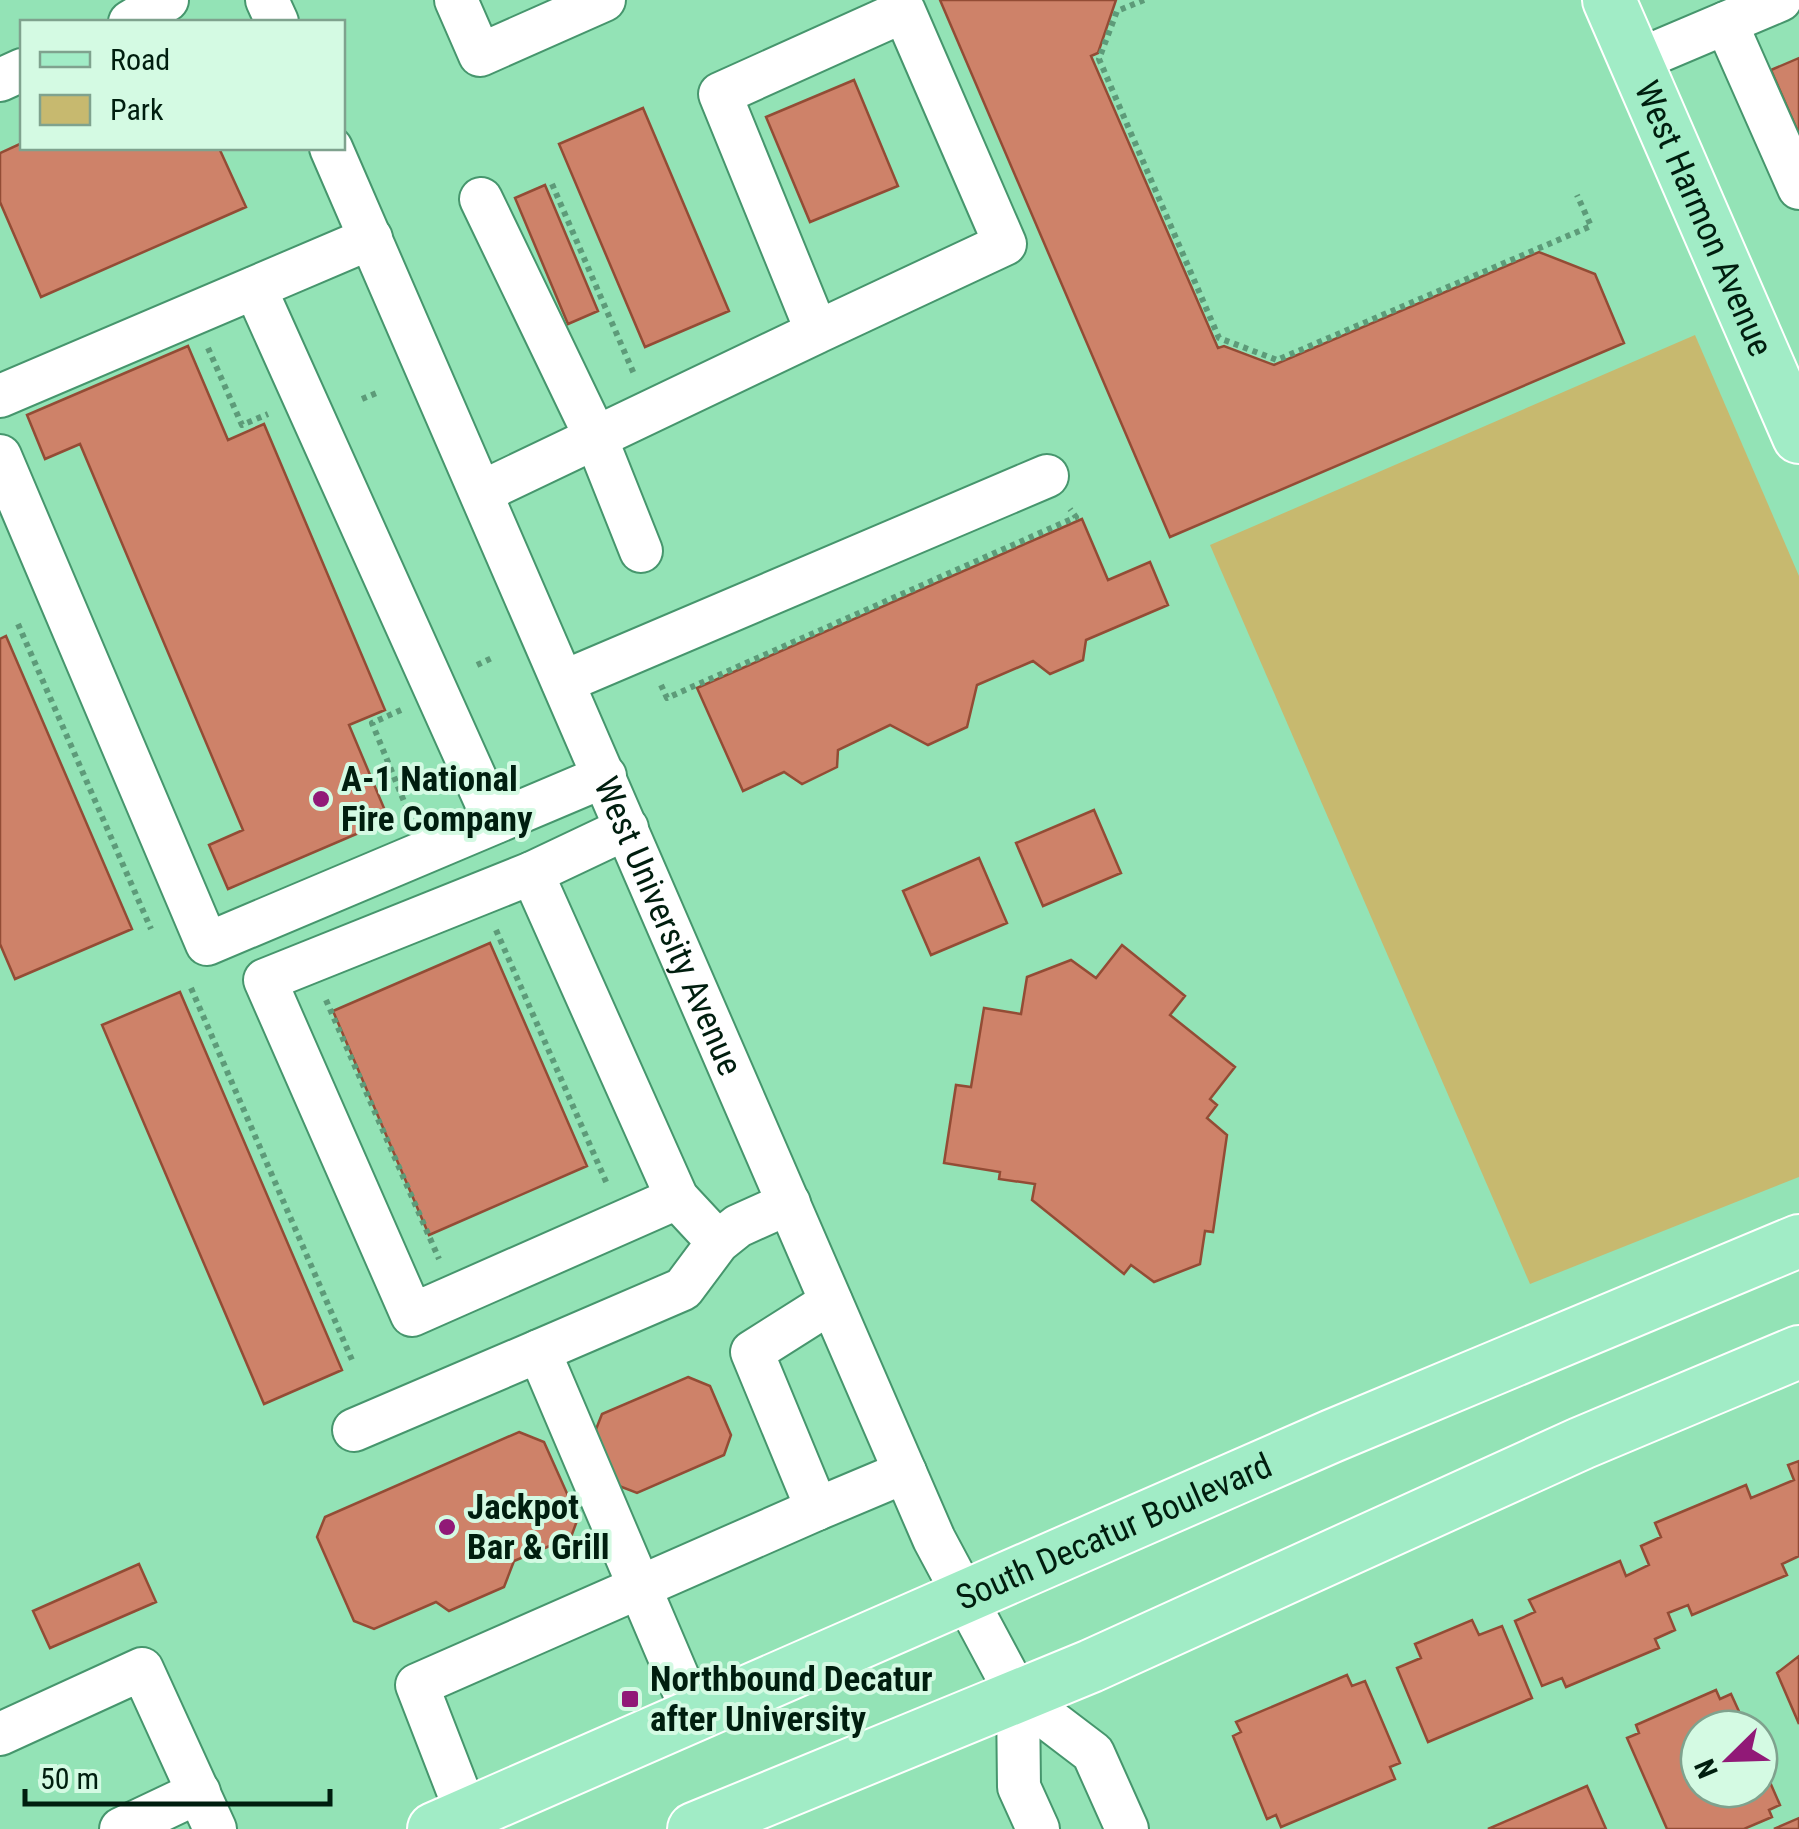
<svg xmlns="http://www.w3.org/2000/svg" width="1799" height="1829" font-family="'Roboto Condensed',sans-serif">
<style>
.green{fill:#c7b96f}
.building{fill:#ce8269;stroke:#934c35;stroke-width:2.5}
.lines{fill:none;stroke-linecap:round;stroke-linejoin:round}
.minor-casing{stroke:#46966d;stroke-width:46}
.major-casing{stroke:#fff;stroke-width:56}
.path{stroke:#5d9b79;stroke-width:6;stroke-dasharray:5 5;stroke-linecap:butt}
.minor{stroke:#fff;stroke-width:42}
.major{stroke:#a1ecc6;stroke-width:52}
.poi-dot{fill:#911977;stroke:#d4fae3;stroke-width:4}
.labels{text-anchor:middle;stroke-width:8;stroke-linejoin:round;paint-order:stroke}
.street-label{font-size:35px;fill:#001e0f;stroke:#d4fae3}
.poi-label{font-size:35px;font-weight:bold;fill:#001e0f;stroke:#d4fae3;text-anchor:start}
</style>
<rect width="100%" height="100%" fill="#93e3b6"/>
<path class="green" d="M1695,335L1799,576V1177L1530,1284L1210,545Z"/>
<path class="building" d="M940,0H1116L1098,53L1091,56L1218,348L1224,346L1274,365L1539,252L1595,274L1624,343L1170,537Z
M1799,58V134L1771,70Z
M854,80L898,186L810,222L766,117Z
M643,108L729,311L645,347L559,144Z
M22,143V148H219L246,207L41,297L0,202V153Z
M545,185L598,311L568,324L515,198Z
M188,346L228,440L264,424L385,710L349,725L389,820L228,889L209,845L243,830L80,444L45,459L27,415Z
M1082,519L1108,580L1150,562L1168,605L1086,640L1083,660L1050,674L1033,661L977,685L967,727L928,745L890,725L838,750L837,767L802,784L784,772L743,791L697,688Z
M6,636L132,929L15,979L0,944V639Z
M1094,810L1121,873L1043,906L1016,843Z
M979,858L1007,923L931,955L903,891Z
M490,943L587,1166L429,1235L333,1011Z
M1122,945L1185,996L1170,1015L1235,1067L1210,1099L1217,1105L1207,1118L1227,1135L1213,1232L1205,1231L1200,1264L1154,1282L1131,1265L1124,1274L1032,1200L1035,1184L999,1179L1000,1172L944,1163L956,1085L971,1087L984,1008L1021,1014L1027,977L1071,960L1096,978Z
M180,992L342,1370L264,1404L102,1025Z
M688,1377L710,1386L731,1435L724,1455L637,1493L614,1484L593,1437L602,1414Z
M519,1432L544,1442L578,1518L571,1537L514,1561L504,1587L449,1611L436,1602L374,1629L354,1621L317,1537L325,1517Z
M1799,1461V1556L1782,1564L1787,1575L1692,1615L1688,1605L1668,1613L1675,1630L1655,1639L1659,1648L1566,1687L1562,1678L1542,1686L1515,1621L1535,1612L1529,1600L1620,1561L1626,1576L1649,1565L1641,1546L1661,1537L1655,1523L1746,1485L1751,1498L1794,1480L1788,1465Z
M139,1564L156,1602L50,1648L33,1611Z
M1472,1620L1479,1635L1502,1626L1532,1698L1428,1742L1397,1668L1421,1658L1415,1644Z
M1799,1656V1724L1777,1673Z
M1347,1675L1352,1686L1365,1681L1400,1763L1390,1767L1395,1779L1281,1827L1276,1815L1267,1819L1233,1736L1241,1732L1236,1722Z
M1716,1690L1720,1699L1731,1694L1747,1729H1699V1789H1759V1757L1780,1805L1769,1810L1772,1817L1744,1829H1667L1627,1738L1639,1733L1636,1725Z
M1587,1786L1606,1829H1488Z
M1799,1818V1829H1774Z"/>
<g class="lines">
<defs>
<g id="minor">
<path d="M267,0L277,22"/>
<path d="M456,0L480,55L604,0"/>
<path d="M130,22L167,0"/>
<path d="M1726,23L1799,188"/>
<path d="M1636,61L1780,0"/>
<path d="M0,80L22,70"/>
<path id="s1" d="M331,148L934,1539L1018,1696L1093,1753L1127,1829"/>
<path d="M481,199L596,438L641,551"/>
<path d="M255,288L495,822"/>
<path d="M0,396L371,238"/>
<path d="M0,456L207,944L605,776"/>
<path d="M482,492L817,332L720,94L904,11L1005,244L817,332"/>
<path d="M563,682L1047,476"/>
<path d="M627,828L532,873L677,1198L718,1242"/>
<path d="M532,873L265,980L412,1315L677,1198"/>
<path d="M831,1302L752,1352L817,1509L905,1472"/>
<path d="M539,1351L683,1289L718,1242L738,1226L789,1203"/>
<path d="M354,1430L539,1351L694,1715"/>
<path d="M1018,1696L1019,1787L1038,1829"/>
<path d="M0,1734L142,1669L215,1829"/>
<path d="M467,1814L417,1685L817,1509"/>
<path d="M121,1829L199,1792"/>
</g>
<g id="major">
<path id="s2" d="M1609,0L1799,437"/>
<path id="s3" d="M434,1829L1332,1436L1799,1241"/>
<path d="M694,1829L1091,1666L1582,1443L1799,1352"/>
</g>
</defs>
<use href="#minor" class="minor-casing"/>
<use href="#major" class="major-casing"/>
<path class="path" d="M1144,0L1117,11L1099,59L1219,338L1277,360L1591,226L1577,195
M552,184L634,374
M208,348L242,425L268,414
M362,399L379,392
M18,624L151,929
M477,665L494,657
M661,685L667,698L1076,517L1070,509
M401,710L372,723L410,816
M496,930L607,1184
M191,988L352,1360
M326,1000L439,1259"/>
<use href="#minor" class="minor"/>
<use href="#major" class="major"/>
</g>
<g class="poi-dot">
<circle cx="321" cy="799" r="10"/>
<circle cx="447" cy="1527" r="10"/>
<rect x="620" y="1689" width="20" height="20" rx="5"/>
</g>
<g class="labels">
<g class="street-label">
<text dy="12" stroke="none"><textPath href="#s2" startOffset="238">West Harmon Avenue</textPath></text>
<text dy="12" stroke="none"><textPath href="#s1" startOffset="848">West University Avenue</textPath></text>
<text dy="12" stroke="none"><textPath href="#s3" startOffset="742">South Decatur Boulevard</textPath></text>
</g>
<g class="poi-label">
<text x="341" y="791">A-1 National<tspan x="341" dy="40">Fire Company</tspan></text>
<text x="467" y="1519">Jackpot<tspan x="467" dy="40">Bar &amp; Grill</tspan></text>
<text x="650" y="1691">Northbound Decatur<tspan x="650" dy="40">after University</tspan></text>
</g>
</g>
<rect x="20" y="20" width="325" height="130" fill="#d4fae3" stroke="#7fa28e" stroke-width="2.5"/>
<rect x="40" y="52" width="50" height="15" fill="#a1ecc6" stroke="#7fa28e" stroke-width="2.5"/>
<text x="110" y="70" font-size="30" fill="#001e0f">Road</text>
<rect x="40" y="95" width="50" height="30" fill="#c7b96f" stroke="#7fa28e" stroke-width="2.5"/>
<text x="110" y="120" font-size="30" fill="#001e0f">Park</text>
<g transform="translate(1729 1759) rotate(247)"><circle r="48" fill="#d4fae3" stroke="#7fa28e" stroke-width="2.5"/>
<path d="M0-8L18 38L0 25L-18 38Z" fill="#911977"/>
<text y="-15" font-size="28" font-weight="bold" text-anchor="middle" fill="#001e0f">N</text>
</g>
<path d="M25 1789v15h305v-15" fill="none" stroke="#001e0f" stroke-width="5"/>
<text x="40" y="1789" font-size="30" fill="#001e0f" stroke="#d4fae3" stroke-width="8" paint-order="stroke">50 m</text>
</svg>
